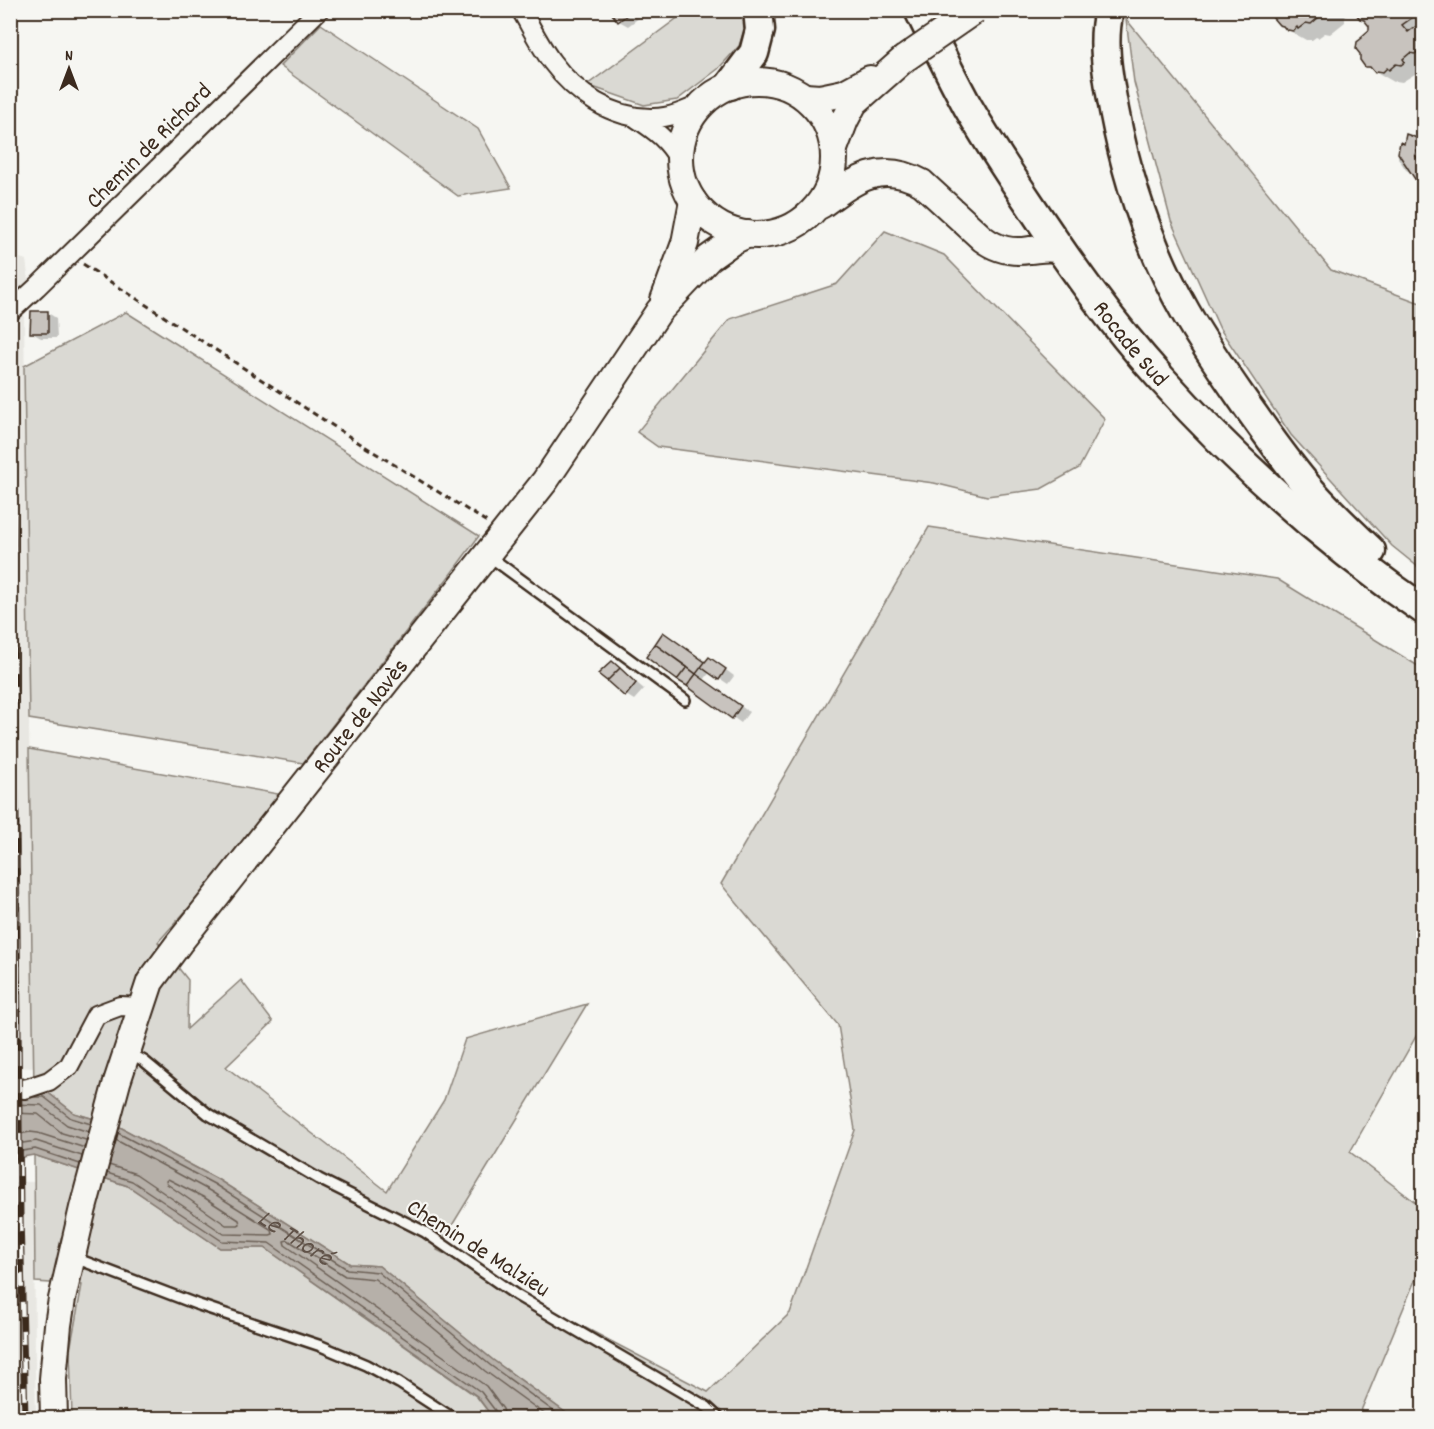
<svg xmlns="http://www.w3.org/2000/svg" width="1434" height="1429" font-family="Dekko,sans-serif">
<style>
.built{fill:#e8e7e2}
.green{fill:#dad9d3;stroke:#8a8278;stroke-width:1.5}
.water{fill:#b6b0a9;stroke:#857a71;stroke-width:1.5}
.shadow{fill:#0003}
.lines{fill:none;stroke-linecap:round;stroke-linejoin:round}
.shore{stroke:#6c6056;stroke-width:1.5}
.building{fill:#c8c3be;stroke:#3b2a1e;stroke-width:1.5}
.service-casing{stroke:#3b2a1e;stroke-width:14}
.minor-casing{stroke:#3b2a1e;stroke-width:22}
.secondary-casing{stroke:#3b2a1e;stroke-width:30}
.primary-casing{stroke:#3b2a1e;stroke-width:33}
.path{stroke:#3b2a1e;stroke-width:3;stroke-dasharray:6 4.5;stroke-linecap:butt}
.service{stroke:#f6f6f2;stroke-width:9}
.minor{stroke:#f6f6f2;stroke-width:18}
.secondary{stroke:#f6f6f2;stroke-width:26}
.primary{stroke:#f6f6f2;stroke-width:28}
.rail-casing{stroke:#3b2a1e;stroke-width:7}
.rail{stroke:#f6f6f2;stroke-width:4.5;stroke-dasharray:14;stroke-linecap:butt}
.secondary-bridge-casing{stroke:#3b2a1e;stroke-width:30;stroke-linecap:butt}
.secondary-bridge{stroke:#f6f6f2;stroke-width:26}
.labels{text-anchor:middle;stroke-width:4.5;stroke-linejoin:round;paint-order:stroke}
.street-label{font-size:24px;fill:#3b2a1e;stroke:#f6f6f2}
.water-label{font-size:26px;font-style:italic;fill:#605248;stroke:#f6f6f2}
</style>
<rect width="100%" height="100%" fill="#f6f6f2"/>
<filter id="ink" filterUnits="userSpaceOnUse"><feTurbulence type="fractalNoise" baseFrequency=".0167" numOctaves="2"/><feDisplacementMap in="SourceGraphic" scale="12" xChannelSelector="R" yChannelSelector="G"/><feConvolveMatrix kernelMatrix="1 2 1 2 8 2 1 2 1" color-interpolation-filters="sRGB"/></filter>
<g filter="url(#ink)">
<path class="built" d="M18,10L20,258L26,260L29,283L11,301L10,11Z
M24,309L27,589L34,1068L10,1067V321Z
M10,1182H34L35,1370L36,1418H12L10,1398Z"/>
<path class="green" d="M687,11H743L745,28L739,46L718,69L677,100L644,105L587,85Z
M1126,19L1331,270L1423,304V571L1392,546L1291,435L1220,329L1171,221L1134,82Z
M321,24L478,129L511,188L458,196L280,66Z
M885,231L944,255L1105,419L1079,468L1041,489L987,496L934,483L658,447L637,432L730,319L837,284Z
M126,312L479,536L447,579L303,763L29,719L24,366Z
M929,527L1277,579L1423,669V1024L1350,1152L1423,1208V1261L1358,1418H573L493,1360L379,1266L350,1264L217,1179L118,1126L74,1113L46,1091H34L29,749L289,796L158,942L188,980L187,1029L241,980L273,1022L226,1067L387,1191L444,1100L465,1039L587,1004L437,1250L708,1392L790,1313L855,1130L838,1025L721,884Z
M34,1155L128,1186L220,1248H265L477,1397L493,1418H72L70,1350L82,1285L35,1282Z"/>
<path class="water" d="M11,1090L46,1091L74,1113L118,1126L217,1179L350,1264L379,1266L493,1360L573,1418H493L477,1396L265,1248H220L128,1186L34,1155L11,1159Z"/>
<path class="shadow" d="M611,10H639L643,15L628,26L619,21Z
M1274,10H1384L1390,19L1399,10H1413L1421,15L1424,18V68L1420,70L1423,73L1421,75L1415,74L1402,82L1396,81L1394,82L1366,66L1371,31L1370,26L1355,11H1352L1345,17V22L1330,34L1325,33L1318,38L1316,37L1312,40H1306L1288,30Z
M1407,136L1424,142V197L1416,186L1420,184L1411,172H1410L1406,170L1398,158L1401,144L1405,146Z
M48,313L56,318L57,338H41L32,333Z
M648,657L718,664L734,676L728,684L710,672L704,680L749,712L741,723Z
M624,672L644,689L634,700L626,695Z"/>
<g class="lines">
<g class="shore">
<path d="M35,1097H44L71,1118L91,1124"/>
<path d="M10,1104L41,1105L67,1125L89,1132"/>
<path d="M10,1113L38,1114L62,1133L86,1140"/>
<path id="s1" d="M118,1133L214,1184L347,1269L378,1272L490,1365L563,1418"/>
<path d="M10,1136L30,1132L38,1133L85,1148"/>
<path d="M10,1145L36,1141L82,1156"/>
<path d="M10,1153L35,1149L80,1164"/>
<path d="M109,1165L136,1174L224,1234L270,1235L273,1234L272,1230L210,1191L116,1140"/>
<path d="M107,1173L132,1181L222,1241L269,1243L481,1392L497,1413L498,1418"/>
<path d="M168,1179L205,1198L239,1220L240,1224L238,1225H226L167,1184L166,1181Z"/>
<path d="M505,1418L503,1409L486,1386L285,1245L284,1241L288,1240L345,1276L375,1279L485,1371L550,1418"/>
</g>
</g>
<path class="building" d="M609,10H633L618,22Z
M1272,10H1327L1311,24L1306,23L1298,29L1297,27L1293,31L1288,30L1287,31L1283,26L1279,25L1272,17Z
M1353,10H1375L1381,18L1385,15L1390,17L1397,10H1408L1413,17L1402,25L1408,32L1415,27L1424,28L1422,48L1415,54L1410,53L1403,59L1405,62L1401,65L1396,64L1389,70L1387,68L1383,72L1377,71L1375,73L1370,67H1365L1360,60V54L1356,49L1357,42L1362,38L1361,37L1369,30V26L1364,20L1360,19Z
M1406,134L1420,139L1415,155L1419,161L1421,160L1424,165V193L1398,153L1400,142L1404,144Z
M31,311H48V333H30Z
M663,632L705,662L696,674L655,644Z
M655,644L687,667L677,680L646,657Z
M709,657L726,669L719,680L701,667Z
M612,661L620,668L607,681L598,674Z
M687,667L696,674L687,686L677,680Z
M620,668L636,683L625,697L607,681Z
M696,674L741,706L732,719L687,686Z"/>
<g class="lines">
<defs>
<path id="service" d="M489,556L685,700
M130,1053L144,1061L208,1114L319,1179L425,1232L516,1295L707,1407L719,1418
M75,1258L196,1304L321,1346L366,1365L399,1383L453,1418"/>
<path id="minor" d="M521,10C531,27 540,46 552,62C575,93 612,119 653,118C670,118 686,111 701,104
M636,118C656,131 668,140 680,161
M10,312L37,287L319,10
M10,1087L25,1089L49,1081L69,1066L96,1015L120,1006L142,1007"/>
<g id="secondary">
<circle cx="757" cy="158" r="77"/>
<path d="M805,97L820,98L844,93L870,79"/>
<path d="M834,149L845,120L854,103L904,59"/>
<path d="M821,205C855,180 880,160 922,183L983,239C998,250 1012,253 1030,250C1041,249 1050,247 1060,250"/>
<path d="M664,300L685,243L693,201"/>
<path id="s2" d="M54,1418L53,1379L58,1325L62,1299L83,1208L117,1082L150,982L179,943L545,481L659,311L709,258L733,241L748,234"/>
</g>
<g id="primary">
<path id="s3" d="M919,10C935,43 951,76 968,107C987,140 1008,172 1029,203C1069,263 1111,323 1159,376C1238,464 1326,543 1424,610"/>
<path d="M1109,10C1101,43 1108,77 1114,110C1127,179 1150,249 1185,311C1204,345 1227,377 1250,410C1270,438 1290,467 1313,493C1331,513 1351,532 1371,551"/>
<path d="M730,85L754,53L760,30L758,10"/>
</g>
</defs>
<use href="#service" class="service-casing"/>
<use href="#minor" class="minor-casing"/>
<use href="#secondary" class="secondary-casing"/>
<use href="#primary" class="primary-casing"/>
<path class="path" d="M83,264L364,446L487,522"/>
<use href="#service" class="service"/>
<use href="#minor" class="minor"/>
<use href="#secondary" class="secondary"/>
<use href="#primary" class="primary"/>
<defs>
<path id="rail" d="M10,266L20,1215L25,1418"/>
</defs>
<use href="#rail" class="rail-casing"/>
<use href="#rail" class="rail"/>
<defs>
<path id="secondary-bridge" d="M907,57L975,10"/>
</defs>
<use href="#secondary-bridge" class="secondary-bridge-casing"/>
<use href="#secondary-bridge" class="secondary-bridge"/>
</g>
</g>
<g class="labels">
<g class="street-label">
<text transform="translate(148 145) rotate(-45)" y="8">Chemin de Richard</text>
<text dy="8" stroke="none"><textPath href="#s3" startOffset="396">Rocade Sud</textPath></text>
<text dy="8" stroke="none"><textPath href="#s2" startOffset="788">Route de Navès</textPath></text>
<text transform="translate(479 1247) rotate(32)" y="8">Chemin de Malzieu</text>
</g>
<g class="water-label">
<text dy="9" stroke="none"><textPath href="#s1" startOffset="206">Le Thoré</textPath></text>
</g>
</g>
<rect width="1434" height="1429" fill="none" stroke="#f6f6f2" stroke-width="36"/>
<rect x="18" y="18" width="1398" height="1393" fill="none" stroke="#3b2a1e" stroke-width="2" filter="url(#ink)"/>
<g transform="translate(69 69)" stroke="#f6f6f2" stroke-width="4.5" paint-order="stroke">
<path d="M0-4.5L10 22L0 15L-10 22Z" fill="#3b2a1e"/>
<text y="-9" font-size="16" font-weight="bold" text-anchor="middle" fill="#3b2a1e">N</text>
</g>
</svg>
